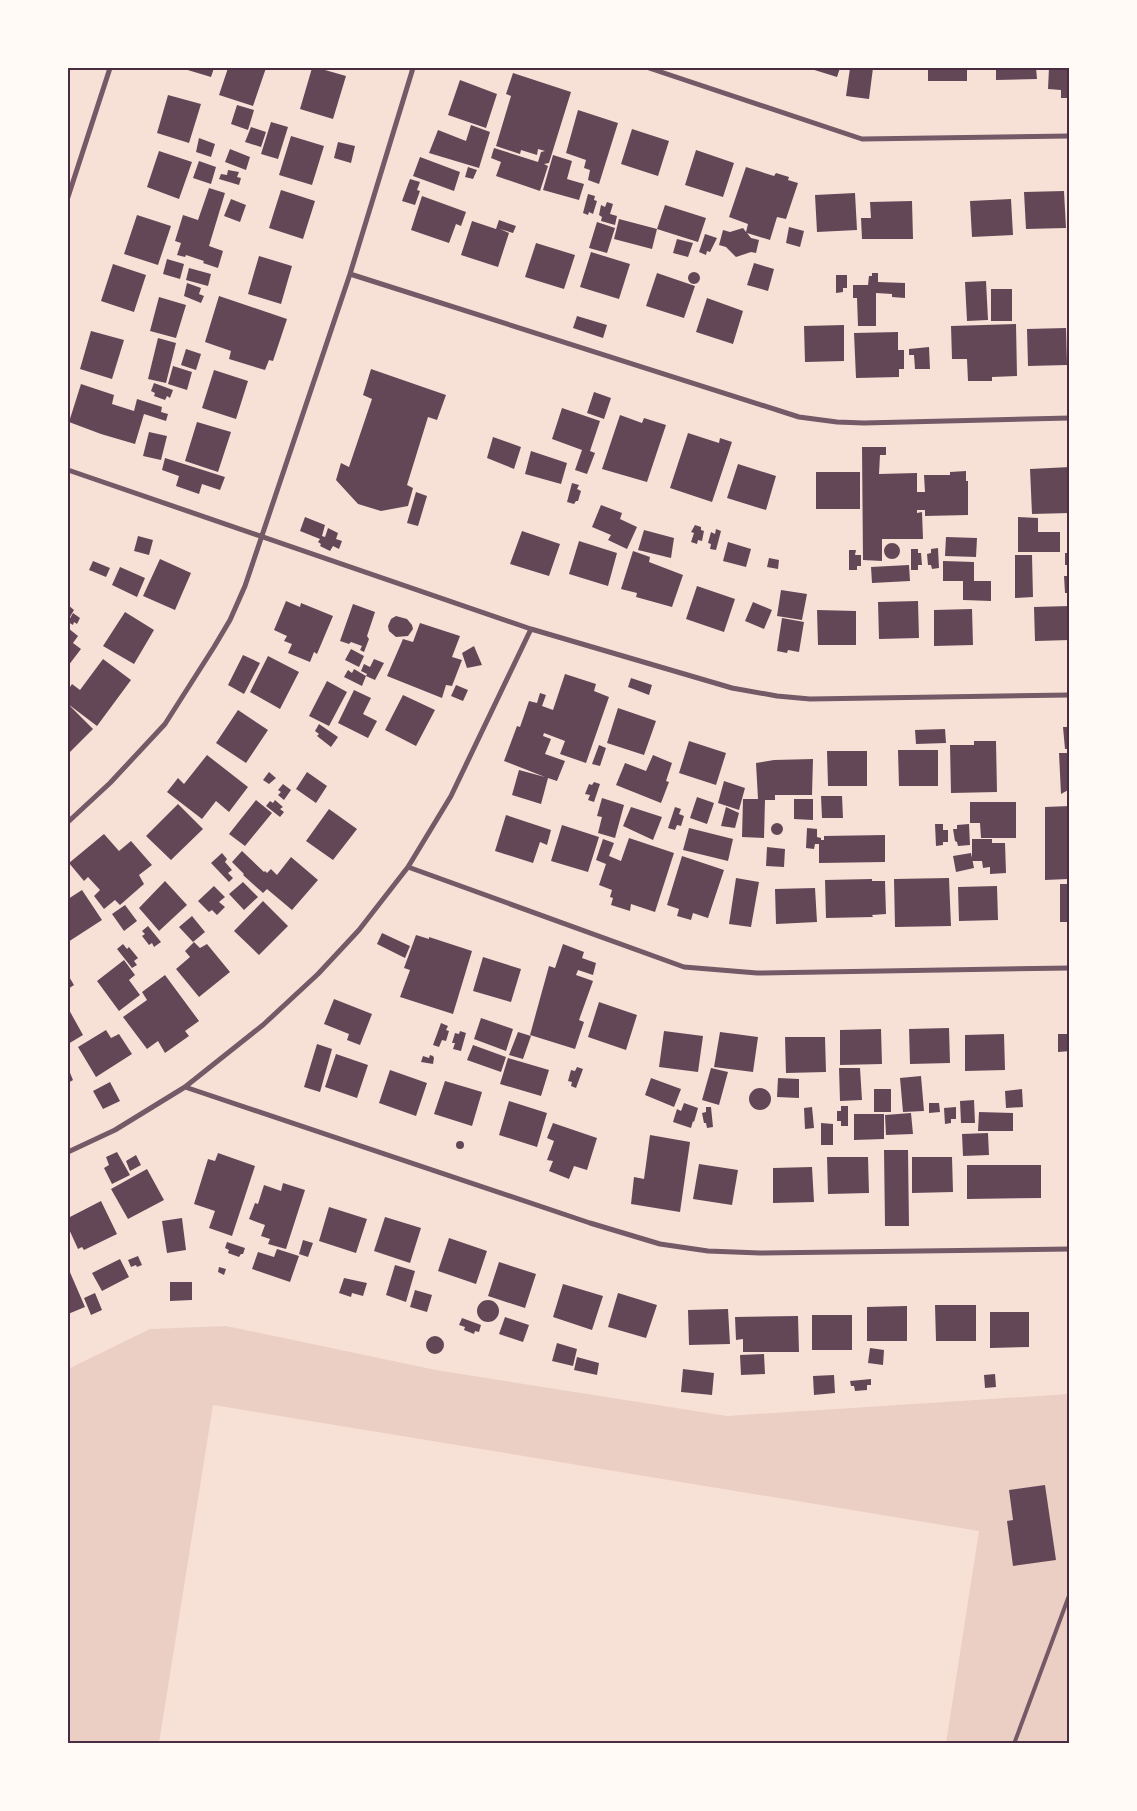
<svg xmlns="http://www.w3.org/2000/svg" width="1137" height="1811" font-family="Quicksand,sans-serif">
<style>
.green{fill:#ebcfc5}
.building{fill:#644757}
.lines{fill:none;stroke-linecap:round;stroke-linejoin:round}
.service{stroke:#755966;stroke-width:4}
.minor{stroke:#755966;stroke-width:5}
.neatline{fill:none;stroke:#4a2c40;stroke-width:2}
</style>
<rect width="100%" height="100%" fill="#f7e1d7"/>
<path class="green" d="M226,1326L436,1370L727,1416L1069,1394V1743H946L979,1531L213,1405L159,1743L68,1744V1369L150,1329Z"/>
<path class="building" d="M181,68H214L211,77Z
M228,68H266L253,106L219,95Z
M312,68H318L346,76L333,119L300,109Z
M808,68H840L837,77Z
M850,68H873L869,99L846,96Z
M928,68H967V81H928Z
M996,68H1036L1037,79L996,80Z
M1049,68H1070V98H1061V90L1048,89Z
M513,73L571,92L549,163L544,164L548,166L540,191L496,176L501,162L491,158L494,148L538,162L541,152L545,151L538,149L537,155L521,150L520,154L496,146L511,96L506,94Z
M460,80L497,94L486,128L448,115Z
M168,95L201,104L189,143L157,133Z
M237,105L254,110L248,130L231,124Z
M578,110L618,123L599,184L588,180L590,170L584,168L586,160L566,153Z
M271,122L288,127L278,159L261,154Z
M471,125L490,132L479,168L429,153L438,130L466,141Z
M251,127L266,132L261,147L245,142Z
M632,129L669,141L658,176L621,164Z
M291,136L324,146L312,185L279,175Z
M199,138L215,144L211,157L196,152Z
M338,142L355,146L351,163L334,158Z
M230,149L250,157L246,170L225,162Z
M696,150L734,163L723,197L685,185Z
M159,151L192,162L179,199L147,187Z
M553,155L572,161L567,179L584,184L579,200L543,190Z
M420,157L460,172L454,191L413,176Z
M199,161L216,167L211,184L193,178Z
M468,167L477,170L473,179L465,177Z
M746,167L774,176L776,173L789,177L788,180L798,183L786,219L777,217L770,240L747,233L751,238L759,240L756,253L751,252L736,257L726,247L719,245L723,230L730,232L743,228L746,232L748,224L729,217Z
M228,170L239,172L237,177L241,178L239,185L219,179L221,174L227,175Z
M410,179L420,182L417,190L420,191L415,205L402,201Z
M209,188L225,193L209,246L223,251L218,268L203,263L204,261L186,255L185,257L177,255L181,243L175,241L183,215L198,220Z
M281,190L315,201L303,239L269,228Z
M1064,191L1066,228L1026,229L1024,192Z
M855,193L857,230L817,232L815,195Z
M588,194L595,196L594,200L597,201L593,214L589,212L588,215L583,213Z
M422,196L466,212L461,226L456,224L449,243L411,230Z
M231,199L246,205L240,222L224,216Z
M1011,199L1013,235L972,237L970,201Z
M912,201L913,239H862L861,218H871L870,202Z
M607,202L613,204L610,214L617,216L615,225L601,221L602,217L599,215L601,205L605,207Z
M665,205L706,218L698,242L657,229Z
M137,215L171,226L158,265L124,254Z
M619,219L657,229L652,249L614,239Z
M499,220L516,226L513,233L500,229L509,233L498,267L461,255L472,221L496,229Z
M597,222L615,228L607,253L589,248Z
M789,227L804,231L800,247L786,243Z
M705,234L717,238L710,252L707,251L706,255L699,252Z
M677,239L693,243L688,257L673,253Z
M536,243L575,255L564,289L525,277Z
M591,252L630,264L619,299L580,287Z
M259,256L292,266L281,304L248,294Z
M167,259L184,264L180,279L163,274Z
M754,263L774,269L768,291L747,285Z
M113,264L146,275L134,312L101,301Z
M189,268L211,274L208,286L186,280Z
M688 278a6 6 0 1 1 12 0a6 6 0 1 1-12 0Z
M657,273L695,286L684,318L646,306Z
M872,273H878V282L905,283V298L892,297V294L876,293V326H858L857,298H853V285H868L869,276H872Z
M836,275H847V288H843V292L836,293Z
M986,281L988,320L967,321L965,282Z
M187,283L201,288L199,294L204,296L201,303L184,296Z
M991,289H1012V321H991Z
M219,296L287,319L273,361L269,360L265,370L229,359L231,351L205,342Z
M159,297L186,305L176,338L150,331Z
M707,298L743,311L733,344L696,332Z
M577,316L607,325L603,338L573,328Z
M1016,324L1017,376L992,377V381H968L967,359H952L951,326Z
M844,325V361L805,362L804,326Z
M1066,328L1067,365L1028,366L1027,329Z
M91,331L124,340L112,379L80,369Z
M898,332V350H904V369H899V377L856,378L854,333Z
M158,338L176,343L166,383L148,379Z
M929,347L930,369H915L914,355H909V349Z
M186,349L201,354L196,370L181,365Z
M173,366L192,372L187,390L168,384Z
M371,369L446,395L437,420L428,417L407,485L413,488L408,506L381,511L358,504L336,480L341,463L349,467L372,399L363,395Z
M214,370L248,381L236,419L202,408Z
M154,383L173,390L170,398L167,396L165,400L154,396L155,393L151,391Z
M81,384L114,395L112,404L134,411L137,399L162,407L161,412L168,414L166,421L144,414L135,444L101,434L69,422Z
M594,392L611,398L604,419L587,413Z
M562,408L600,421L590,451L595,453L587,474L575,470L582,450L552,439Z
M620,415L642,423L644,418L666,425L647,482L602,469Z
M197,422L231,432L218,472L185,461Z
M149,432L167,436L161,460L143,456Z
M688,433L719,443L720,438L732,442L712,502L670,488Z
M493,437L521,447L514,469L487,458Z
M862,447H886V455H880L879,474L917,473V492H925L924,475H950V472L966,471V481H968V515L925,516V510H917V513L922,512L923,539H882V561L863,560Z
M531,451L567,463L561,484L525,474Z
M165,458L225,477L220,490L202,484L199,494L176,486L179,476L162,470Z
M738,464L776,476L766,510L727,498Z
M1070,467V513L1032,514L1030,469Z
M816,472H860V509H816Z
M572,483L579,485L577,489L581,491L578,501H576L574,504L567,502Z
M416,492L427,496L418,526L407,523Z
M601,505L622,513L620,519L637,527L627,549L608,540L611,535L592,527Z
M305,517L325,525L322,536L325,537L328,528L338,533L336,539L342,541L339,549L333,546L330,551L320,546L321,544L318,542L320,539L300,531Z
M1018,517L1038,518V532H1060V552H1018Z
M695,525L701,527V530L704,531L702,541L698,540L697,544L691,542L694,533L691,532Z
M716,529L721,531L716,550L710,549L711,544L708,543L711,532L715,534Z
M644,530L674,538L671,558L638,550Z
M522,531L560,544L549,576L510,564Z
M138,536L153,540L149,555L134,551Z
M946,537L977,538L976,557L945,556Z
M579,541L617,553L608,586L569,574Z
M728,542L751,549L746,567L723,561Z
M884 551a8 8 0 1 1 16 0a8 8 0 1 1-16 0Z
M938,548L939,568L932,569L931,565H928L927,554L931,553V549Z
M911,549H918V553H921L922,565H918V570H911Z
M849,550H856L855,555H861V566H857V570H849Z
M633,551L650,557L649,562L683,575L672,607L636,597L637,593L621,589Z
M1065,553H1070V565H1065Z
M1015,555H1032L1033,597L1015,598Z
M769,558L779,560L778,569L767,567Z
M160,559L191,573L175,610L143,596Z
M93,561L110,568L106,577L89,570Z
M943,561L974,562V581H991V601L963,600V581H943Z
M909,565L910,581L872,583L871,567Z
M120,567L145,578L137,597L112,585Z
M1064,576H1070V593H1065Z
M697,586L735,599L724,632L686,619Z
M781,590L807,594L802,620L777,616Z
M286,601L300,607L301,603L333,616L317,654L314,652L310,662L288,653L292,644L284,641L287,636L274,630Z
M918,601L919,638L879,639L878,602Z
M753,602L772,610L764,629L745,621Z
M353,604L375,612L367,636L369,639L364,652L360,650L362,646L351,642L349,644L340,641Z
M68,605L74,610L68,620Z
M1070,606V640L1035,641L1034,607Z
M972,609L973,645L934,646V610Z
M817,610L856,611V645H818Z
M125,612L154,630L134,664L103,646Z
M73,613L80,618L77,624L74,622L73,625L68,622Z
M396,616L407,619L412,625L413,629L408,636L396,637L389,631L388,626L391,619Z
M782,618L804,622L799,652L788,650L787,653L777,651Z
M420,623L460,636L452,657L462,660L452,686L446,685L442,698L387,676L403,639L413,642Z
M68,628L78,636L73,643L81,649L68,666Z
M474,646L482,665L467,668L462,653Z
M351,649L364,656L359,667L345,660Z
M243,655L260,663L244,694L228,685Z
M268,656L299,672L280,709L250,692Z
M103,659L131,680L97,726L68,704V690L72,684L80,690Z
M374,659L384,663L375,680L366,676L367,674L361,671L364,664L370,667Z
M354,669L366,676L362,686L344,677L348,670L352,673Z
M565,674L596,684L594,691L609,697L586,763L560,754L565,741L544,733L543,736L551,739L545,754L565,761L557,781L548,778L541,804L512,795L519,770L545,777L504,761L517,726L520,727L529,701L537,703L540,693L546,695L542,706L553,710Z
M631,678L652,685L649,695L628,687Z
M327,681L347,692L329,726L309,716Z
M456,685L468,690L463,701L451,696Z
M354,690L371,698L363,714L377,721L368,738L338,723Z
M403,695L435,710L416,746L385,730Z
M68,704L93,729L68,754Z
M618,708L656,721L644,755L607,743Z
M238,710L268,730L246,763L216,743Z
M319,724L338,737L331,747L317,736L319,734L315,731Z
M1063,727H1070V749H1065Z
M945,729L946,743L916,744L915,730Z
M689,741L726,753L716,785L679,773Z
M974,741H996L997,792L951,793L950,745H974Z
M599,745L606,748L600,766L592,764Z
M898,750H938V786H899Z
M827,751H867V786H828Z
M1059,753H1070V789L1061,794Z
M207,755L248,787L229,812L216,801L202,819L167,792L178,778L184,784Z
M653,755L672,763L666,781L669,782L661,803L616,785L625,763L646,771Z
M813,759L812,795H775V800H765L764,838L742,837L743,799H758L756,763L774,760Z
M269,772L276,778L269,784L263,780Z
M307,772L327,786L316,803L296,789Z
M724,781L745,788L739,810L718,803Z
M594,782L600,784L594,802L588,800L590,795L585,794L589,784L592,785Z
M283,784L291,790L284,800L278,795L281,792L278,790Z
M821,796H842L843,818H822Z
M697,797L714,803L707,824L690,818Z
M602,798L624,805L615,838L598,833L602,817L597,816Z
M794,799H813V820L794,819Z
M256,800L272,813L245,846L229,834Z
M275,800L283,807L280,809L284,812L280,817L266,806L270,801L273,803Z
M970,802H1016V838H981L980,823H970Z
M178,804L203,829L171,860L146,836Z
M1070,806L1068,879L1045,880V807Z
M631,807L662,817L653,840L623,826Z
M675,807L681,809L679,814L684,816L681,826L677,825L675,830L668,828Z
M726,807L739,813L735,828L721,826Z
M329,809L357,829L333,860L306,841Z
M506,815L551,830L547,845L540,842L533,863L495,851Z
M771 829a6 6 0 1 1 12 0a6 6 0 1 1-12 0Z
M935,824H943V830H948V842H943V845L936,846Z
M969,824L970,845L958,846L957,842L955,841L953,829H957V825Z
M562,825L599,837L588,872L551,861Z
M689,828L733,839L728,861L683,850Z
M807,828L817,829V837L821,838V840H824V836L885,835V862L819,863V844H815L814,849L806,848Z
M104,834L119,851L131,841L152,865L139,875L144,884L120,905L115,900L104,909L94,896L100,890L88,877L84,881L69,863Z
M629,838L674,853L655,912L631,904L630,911L611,905L613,898L610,897L612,890L599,885L606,864L596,860L603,839L614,843L609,856L621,861Z
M972,839H992V843H1005L1006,873L990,874V867L983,868L982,861H972Z
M767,847L785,849L784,867L766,866Z
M242,851L264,872L265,871L267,873L271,869L277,875L291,857L318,880L292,910L267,889L263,893L243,875L244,874L232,862Z
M222,853L227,859L225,862L232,870L228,873L233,878L229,882L211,863Z
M971,853L974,868L956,872L953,856Z
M682,856L724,870L708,918L693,913L691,920L677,916L679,909L667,905Z
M736,878L759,882L751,927L729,924Z
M949,878L951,926L895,927L894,879Z
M872,879V881H885L886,914L872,915L873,917L826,918L825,880Z
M165,881L187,905L159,931L139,908Z
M243,882L258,897L244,910L229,894Z
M1060,884H1070V922H1060Z
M214,886L225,897L219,902L225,907L217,915L212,910L209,912L198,901Z
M997,886L998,920L959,921L958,887Z
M815,888L817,922L776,924L775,889Z
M82,890L102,920L68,942V899Z
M263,901L288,926L259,955L234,931Z
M125,905L137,921L124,931L112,914Z
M192,916L205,932L193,942L179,927Z
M148,926L161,942L154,947L152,943L149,945L142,936L145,934L142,931Z
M382,933L410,946L405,958L377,944Z
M416,935L429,939V937L472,951L453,1014L400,997L410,970L404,968Z
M194,942L200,948L207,944L230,972L199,997L176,969L190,957L185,951Z
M123,944L127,949L129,947L138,958L134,961L137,965L132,968L117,949Z
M563,944L584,952L582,958L596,963L593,975L578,970L576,975L593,981L579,1020L584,1022L575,1049L530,1035L549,966L555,968Z
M483,957L521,969L511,1002L473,991Z
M124,960L135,975L129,980L140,995L119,1011L97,981Z
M68,975L74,985L68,989Z
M165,975L199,1021L185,1031L189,1036L165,1053L158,1041L147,1049L123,1017L147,1000L142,992Z
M334,999L372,1014L360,1045L347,1040L349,1034L324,1024Z
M599,1002L637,1015L626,1050L588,1037Z
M68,1008L83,1035L68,1044Z
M481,1018L513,1029L506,1051L474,1039Z
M441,1023L448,1026L446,1030L449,1031L446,1041L442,1040L439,1047L433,1045Z
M949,1028L950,1063L910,1064L909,1029Z
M881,1029L882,1064L840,1065V1030Z
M106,1030L111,1038L119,1034L132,1054L96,1077L78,1047Z
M460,1031L466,1033L461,1051L453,1049L455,1043H452L455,1033L459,1034Z
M664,1031L703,1036L698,1072L659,1067Z
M518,1032L531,1036L523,1059L509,1055Z
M720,1032L758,1037L753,1072L714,1067Z
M1004,1034L1005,1070L965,1071V1035Z
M1058,1034H1070V1051L1058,1052Z
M785,1037H825L826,1072L786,1073Z
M317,1044L332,1049L320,1092L304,1087Z
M473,1045L506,1057L501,1072L467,1060Z
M336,1054L368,1065L357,1098L325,1087Z
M430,1055L433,1056L434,1058L433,1064L421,1062L423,1056L429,1058Z
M508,1058L549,1070L541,1096L500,1084Z
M577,1067L583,1069L576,1088L571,1086L572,1082L568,1081L571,1070L575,1071Z
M68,1068L73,1080L68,1083Z
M711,1068L728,1072L719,1105L702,1100Z
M839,1068H860L862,1100L840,1101Z
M390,1070L427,1083L416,1116L379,1103Z
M921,1076L924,1111L903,1112L900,1078Z
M651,1078L681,1089L674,1107L645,1095Z
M778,1078L799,1079V1098L777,1097Z
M445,1081L482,1092L472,1126L434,1114Z
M110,1082L120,1101L103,1109L93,1091Z
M749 1099a11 11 0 1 1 22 0a11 11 0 1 1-22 0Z
M874,1089H891V1112H874Z
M1022,1089L1023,1107L1006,1108L1005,1091Z
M974,1100L975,1123H961L960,1101Z
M509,1101L547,1113L537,1147L499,1135Z
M684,1103L698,1108L694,1122L693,1121L691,1128L673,1122L677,1109L681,1111Z
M929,1103H939L940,1112L929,1113Z
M841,1106H848V1126H841V1121H837V1111H841Z
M706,1107H711L713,1127L707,1128L706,1123H704L702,1113L706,1112Z
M812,1107L814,1128L805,1129L804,1108Z
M956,1107V1119H951V1123L945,1124L944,1108Z
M979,1112L1013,1113V1131H978Z
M911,1113L913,1134L886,1135L885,1115Z
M854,1114H884V1139L854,1140Z
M553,1123L597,1138L587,1170L574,1166L569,1179L549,1171L553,1161L547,1160L554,1141L547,1138Z
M821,1123L833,1124V1145H821Z
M988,1133L989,1155L963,1156L962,1134Z
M650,1135L690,1142L680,1212L631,1204L634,1177L644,1179Z
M456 1145a4 4 0 1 1 8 0a4 4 0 1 1-8 0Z
M884,1150H908L909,1226H885Z
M117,1152L130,1175L112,1184L104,1168L109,1165L106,1157Z
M218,1153L255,1166L232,1236L209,1228L215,1211L194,1204L208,1159L215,1161Z
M136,1155L141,1165L130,1171L126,1161Z
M827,1157H868L869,1193L828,1194Z
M912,1157H952L953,1192L912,1193Z
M699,1164L738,1170L732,1205L693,1199Z
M967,1165H1041V1198L967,1199Z
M812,1167L814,1202L773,1203V1168Z
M147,1169L164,1200L128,1219L111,1189Z
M283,1183L305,1190L286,1249L268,1244L270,1239L261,1236L265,1225L249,1219L255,1203L258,1204L264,1185L281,1191Z
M101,1201L117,1234L84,1250L82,1247L78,1249L68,1227V1218Z
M329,1207L367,1219L356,1253L319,1241Z
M385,1217L421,1228L410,1263L374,1251Z
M182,1218L186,1250L167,1253L162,1221Z
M449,1238L487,1251L476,1284L438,1271Z
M303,1240L313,1243L308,1257L299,1254Z
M227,1242L245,1248L243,1254H241L239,1257L228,1253L229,1250L225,1248Z
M277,1249L299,1256L290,1282L252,1269L258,1252L274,1257Z
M138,1256L142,1265L137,1267L136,1265L131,1267L128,1260Z
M120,1259L129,1277L102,1291L92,1273Z
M499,1262L536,1274L525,1308L488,1296Z
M395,1265L415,1271L406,1302L386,1295Z
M219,1267L226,1269L224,1275L218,1272Z
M69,1270L85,1307L68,1314V1271Z
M344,1278L367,1283L363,1296L352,1293L351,1297L339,1293Z
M170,1282H192V1300L170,1301Z
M563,1284L603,1296L592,1330L553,1317Z
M415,1290L432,1295L427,1312L410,1307Z
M95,1293L102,1310L91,1315L84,1298Z
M618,1293L657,1305L646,1338L608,1327Z
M477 1311a11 11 0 1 1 22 0a11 11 0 1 1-22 0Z
M935,1305H976V1341H936Z
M907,1306V1341H867V1307Z
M728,1309L730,1344L689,1345L688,1310Z
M990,1312H1029V1347L990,1348Z
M812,1315H852V1350H812Z
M798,1316L799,1352H743V1339L736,1340L735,1317Z
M505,1317L529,1325L523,1342L499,1334Z
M462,1318L481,1325L479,1332L475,1331L474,1334L464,1330L465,1327L459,1325Z
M426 1345a9 9 0 1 1 18 0a9 9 0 1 1-18 0Z
M557,1343L577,1349L573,1366L552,1361Z
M870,1348L884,1350L883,1365L868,1363Z
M764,1354L765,1374L741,1375L740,1355Z
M577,1357L599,1363L597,1375L574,1370Z
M683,1369L714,1373L712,1395L681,1392Z
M995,1374L996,1387L985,1388L984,1375Z
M834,1375L835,1393L814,1395L813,1376Z
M871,1379V1385H867V1390L855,1391L854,1386H851L850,1381Z
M1045,1485L1056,1560L1013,1566L1007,1521L1013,1520L1009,1490Z"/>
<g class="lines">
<path class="service" d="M1014,1744L1070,1593"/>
<path class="minor" d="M649,68L862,139L1070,136
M68,197L110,68
M350,274L799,417L837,422L864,423L1070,418
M68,470L531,629L732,688L777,696L810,699L1070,695
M68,822L110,783L165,724L214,647L230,620L245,586L350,274L413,68
M408,867L684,967L757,973L1070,968
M185,1087L590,1223L660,1244L708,1251L760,1253L1070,1249
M68,1152L115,1130L185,1087L263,1025L318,974L359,930L408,867L451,796L531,629"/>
</g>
<rect width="1137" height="1811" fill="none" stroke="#fffaf5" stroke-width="138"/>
<rect x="69" y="69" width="999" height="1673" class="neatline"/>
</svg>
